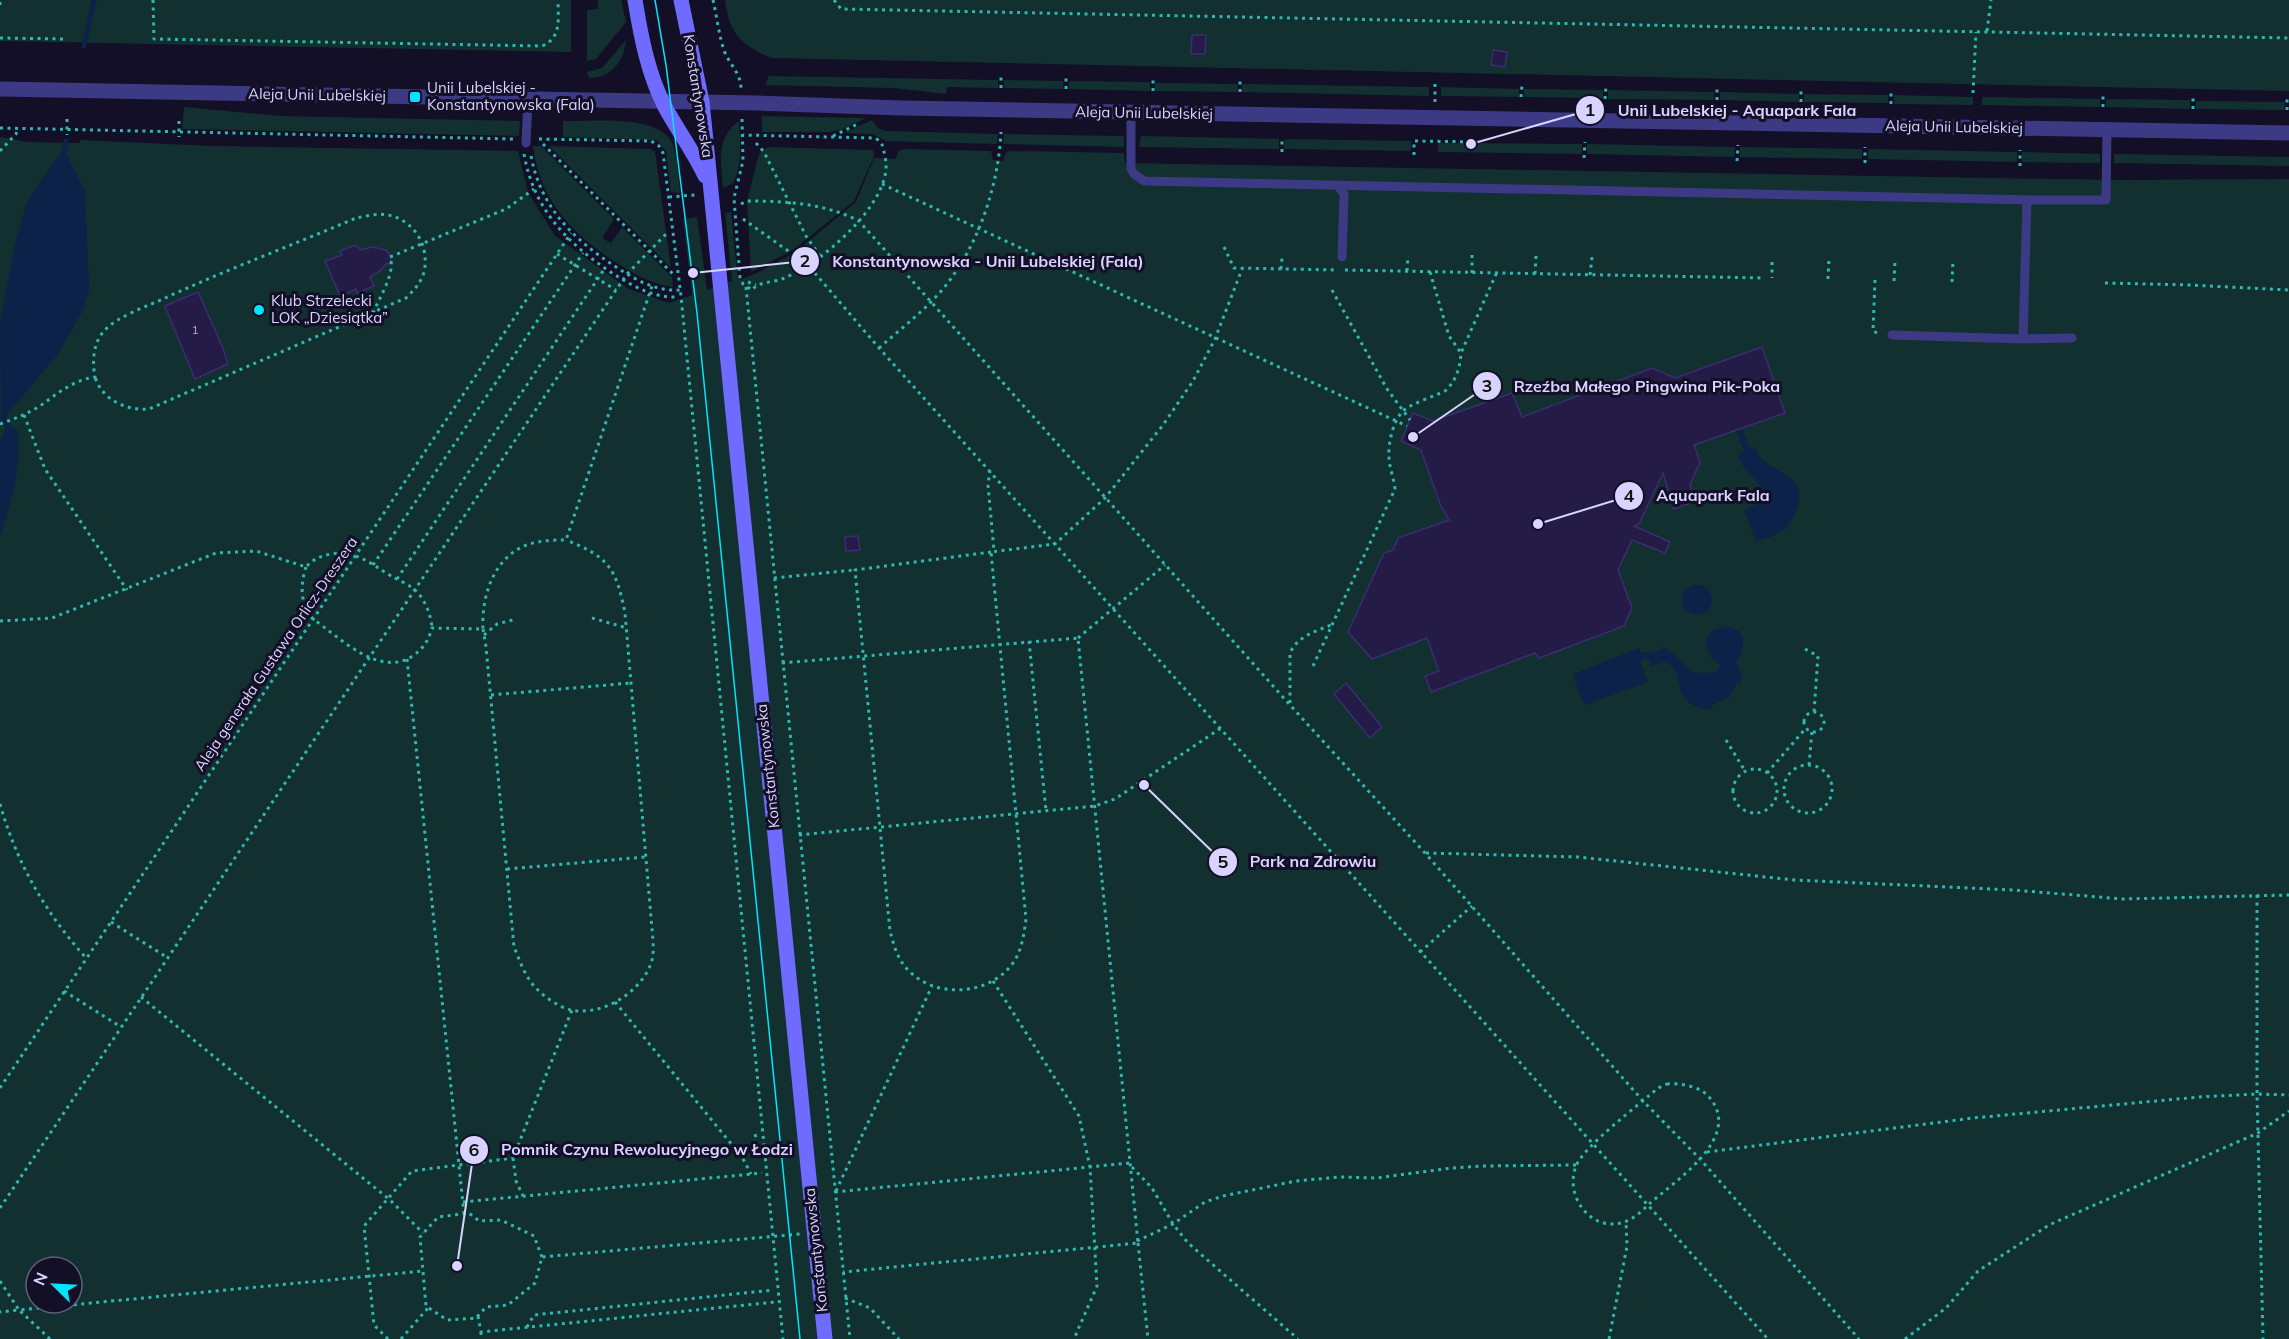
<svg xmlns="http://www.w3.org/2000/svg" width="2289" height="1339" font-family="Mulish,sans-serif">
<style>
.green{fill:#12302f;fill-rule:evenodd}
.water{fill:#0c2248}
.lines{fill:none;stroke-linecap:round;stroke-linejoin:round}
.stream{stroke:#0c2248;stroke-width:5}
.building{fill:#241b47;stroke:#3b2d73;stroke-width:1.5}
.path{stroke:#2fb8b0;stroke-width:3;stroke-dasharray:3 4.5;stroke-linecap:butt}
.service{stroke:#3d3a85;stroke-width:9}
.tertiary{stroke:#3d3a85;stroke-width:15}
.secondary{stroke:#6f6bff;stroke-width:15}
.tram{stroke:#00e5ff;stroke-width:1.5}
.poi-dot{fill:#00e5ff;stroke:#130f26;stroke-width:2}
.labels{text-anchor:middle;stroke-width:6;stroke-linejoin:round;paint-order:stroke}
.number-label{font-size:12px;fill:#aca6d1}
.poi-label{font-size:15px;fill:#d9d4ff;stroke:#130f26;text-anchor:start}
.street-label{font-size:15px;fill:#d9d4ff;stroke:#130f26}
.leader{fill:none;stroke:#d9d4ff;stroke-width:2}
.callout-dot{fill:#d9d4ff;stroke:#130f26;stroke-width:2}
.mark-label{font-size:18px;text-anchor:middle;font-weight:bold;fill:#111}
.callout-label{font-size:16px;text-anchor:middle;font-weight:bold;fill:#d9d4ff;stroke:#130f26;stroke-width:6;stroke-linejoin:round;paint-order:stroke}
</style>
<rect width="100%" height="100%" fill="#130f26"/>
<path class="green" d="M0,0H571V52L0,41Z
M598,0H621L626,22L596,59L587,61V10L598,9Z
M725,0H2289V91L772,58C742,46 729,34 725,0Z
M626,40C624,62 611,78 589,78L587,72L602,68Z
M769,76L998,80V88L947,87L946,94L894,88L765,85Z
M1004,80L1063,81V89L1004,88Z
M1069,81L1150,82V91L1069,89Z
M1155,83L1238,84L1237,92L1155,91Z
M1242,84L1429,87V96L1242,92Z
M1441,87L1519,89V97L1441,96Z
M1524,89L1603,90V98L1524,97Z
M1608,90L1714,92V100L1608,99Z
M1720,92L1799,94V102L1720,100Z
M1804,94L1888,95V103L1804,102Z
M1894,95L1973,97V105L1894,104Z
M1982,97L2100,99V107L1982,105Z
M2106,99L2190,100V109L2106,107Z
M2196,101L2285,102L2284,110L2196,109Z
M184,107L280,116L520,121L519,136L182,129Z
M762,116L866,118L841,130L830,132H762Z
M872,120L878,128L885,131L998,134L997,144L886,141L873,134L844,133Z
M563,121C591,122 663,112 674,147C678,161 678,178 680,193L671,192L666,152L657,140L563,137Z
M739,121C740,142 743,163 733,183L723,188C721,163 715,138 739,121Z
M1004,134L1124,136V147L1003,144Z
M1141,136L1279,139V149L1139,147Z
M0,137L27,142L80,143V140L213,146L518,151L528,192L555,236L629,289L669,303L692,295L683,219L697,217L707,290L732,281L725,213L731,212L738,280L755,274L794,253L856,202L874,158L895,159L899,151L904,149L991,151L993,160L1003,161L1006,152L1010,151L1124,153L1125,163L2112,180L2289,179V1339H0ZM36,1267H72V1303H36Z
M1285,139L1411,141V151L1284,149Z
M1438,143L1582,144V154L1438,152Z
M1587,144L1735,147L1734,157L1587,154Z
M533,146H541L614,219L602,238L611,243L622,227L672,277L673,287C652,285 633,273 615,262C572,234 539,199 533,146Z
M549,146L650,149L655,151L671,268Z
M768,147L873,150L874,156L854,201L793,250L751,272L747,201L759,154Z
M1740,147L1862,149V159L1740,157Z
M1868,149L2017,152V162L1868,159Z
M2022,152L2100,154V163L2022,162Z
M2114,154L2289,157V166L2114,163Z"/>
<path class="water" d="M62,151L67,155L85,191L89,290L83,310L58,354L6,416L1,418L0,323L14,249L26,205L37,186Z
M11,426L18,431C22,468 11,502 0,537V440L5,430Z
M1742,428L1750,449L1755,447C1760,475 1817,469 1794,516C1786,532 1772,538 1756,541L1744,510L1759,503L1763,493C1758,478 1742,471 1738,455L1744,451L1736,431Z
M1682 600a15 15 0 1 1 30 0a15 15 0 1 1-30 0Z
M1724,627C1750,628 1744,648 1736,663C1740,670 1743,674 1741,683L1737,682L1730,696L1712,705L1713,709C1665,709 1689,665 1663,662L1651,667L1649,660L1645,658L1640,661L1648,682L1584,705L1573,674L1639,648L1641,653L1660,651L1661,647L1665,648C1687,662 1685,679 1717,671L1720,665C1704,653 1698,631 1724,627Z"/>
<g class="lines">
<path class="stream" d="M84,46L94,0
M64,153L66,141
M3,417L8,428"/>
</g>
<path class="building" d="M1192,35H1206L1205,54H1191Z
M1493,50L1507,52L1505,67L1491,65Z
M355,245L361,250L372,247L386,250L390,255L391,263L386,264L381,270L370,277L374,286L357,293L356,289L340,296L325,261L342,255L340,251Z
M198,292L223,348L228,364L195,379L165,306Z
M1762,347L1785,413L1694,445L1700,462L1690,485L1696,501L1674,509L1663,473L1639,524L1634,526L1670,542L1665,553L1632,540L1618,570L1632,608L1624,626L1539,658L1535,653L1431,692L1425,676L1439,671L1427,638L1372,659L1348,632L1384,553L1393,550L1398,538L1449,520L1440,504L1421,450L1401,441L1413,413L1433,421L1512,393L1522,417L1652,368L1675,378Z
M858,536L860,550L846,551L845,537Z
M1346,683L1382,727L1370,738L1334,694Z"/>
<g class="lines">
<path class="path" d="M153,0L154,39L542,46C562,38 558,18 558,0
M713,0C717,17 719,37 725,53C731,66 741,74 741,89
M834,0L841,9L2289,38
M0,5V0
M1987,31L1991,0
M0,38L66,39
M1001,88V76
M1066,89V77
M1153,91V79
M1240,92V80
M1973,93L1976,32
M1521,97L1522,85
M1605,99L1606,86
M1717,100V88
M1435,102V83
M1801,102V90
M1891,104V92
M2103,107V95
M2193,109V97
M2287,110V98
M67,119V135
M742,119L743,161L734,198L740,278L743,284L752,290C759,281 772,283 782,279C790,276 799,270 807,266C836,248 895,195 885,157C883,148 884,143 875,138L743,135
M179,121V137
M0,128L514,139
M833,136L860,123
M539,139L651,141L659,146L663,153L681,296L783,1339
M756,143L764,152L806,236L820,256
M543,144L674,275
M0,151L16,134L18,128
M1282,152V137
M524,154C534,210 567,243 612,273C631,285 653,298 676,297
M1414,155V141L1482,142
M531,156C541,208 573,239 616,267C636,280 657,292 681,290
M1584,158L1585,142
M1737,161L1738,145
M1865,163V147
M2020,166V150
M882,184L1407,426
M669,197L695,195
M741,204L747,201C785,201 824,203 859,221L1290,705L1425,853L1643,1101L1700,1159L1859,1339
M743,219L808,265L879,348L1768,1339
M1224,247L1234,268L1338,270
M557,254L616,290
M1772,262V278
M1281,269L1282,258
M1345,270L1764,278
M1407,271L1408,256
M1430,272L1449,336L1461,353
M1472,273V255
M1535,274L1536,256
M1590,275L1592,257
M1828,279L1829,258
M1875,280L1873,331L1879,334
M1894,281L1895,260
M748,282L756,285
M1952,282L1953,261
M2105,283L2190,285L2289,290
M746,287L850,1339
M1332,290L1387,389L1410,420
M373,313C379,298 396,273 390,257L506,209L534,189
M879,348C896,333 915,318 931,302C974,259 998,192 1001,132
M24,415L45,469L127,590
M0,424C14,419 27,414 40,406C57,394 73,380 95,377C92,361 93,342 105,330C118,316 148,306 165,298C228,269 293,245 356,218C366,216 378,213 388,215C414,220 430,246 424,272C421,283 414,290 406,298L149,409C127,411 102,400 95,377
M990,470L988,485L994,551
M991,552L855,570L890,931C894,946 898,961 910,972C938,999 990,995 1013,963C1022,950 1024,934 1026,919L991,552L1055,544L1105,498L1163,425L1193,381L1215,339L1242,269
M373,565L583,253
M306,567C300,586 300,604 313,619C339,637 378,677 411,657C423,649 428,642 432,628L483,629C481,592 497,549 538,542C547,540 557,540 566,540L652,286
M774,578L855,570
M397,579L605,268
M592,618L627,628
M0,621L52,618L216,553L256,551L306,567C313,559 321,556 331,554C355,550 370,563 391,576C398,580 408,584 415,590C425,599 431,615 432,628
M483,629L486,647L514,947C520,961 525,977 536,988C544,997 559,1007 571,1010C602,1016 638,994 650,966C655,955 653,941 652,929L625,613C616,568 609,557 566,540
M484,635L497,624L516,619
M1078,638L1165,565
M1029,641L1046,811
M1805,649L1818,656L1814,712
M407,659L464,1214
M782,663L1078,638L1138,1243L843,1272
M1313,666L1395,489C1394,478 1389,467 1389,457C1388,443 1393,422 1402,412C1409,404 1435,396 1445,391C1456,381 1460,368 1461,353L1496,274
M491,695L631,683
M1290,703V653C1298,636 1314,632 1331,625
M1804 722a10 10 0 1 1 20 0a10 10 0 1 1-20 0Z
M1726,740L1745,771
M1784 789a24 24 0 1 1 48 0a24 24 0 1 1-48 0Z
M1809,765L1812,731
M1733 791a22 22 0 1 1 44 0a22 22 0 1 1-44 0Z
M1767,773L1806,728
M0,804C17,864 45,912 86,958
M799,835L1095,806L1115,799L1221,728
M1426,853L1578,857L1794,880L2013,890L2123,899L2289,895
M507,869L645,857
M2257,895V1094L2263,1339
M111,922L168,958
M1420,952L1472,906
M993,981L1079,1116L1090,1167L1097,1286L1074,1339
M64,991L121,1027
M141,997L390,1200L423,1233
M615,1002L742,1157L751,1174
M1667,1084C1680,1083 1700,1086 1709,1097C1744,1137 1675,1181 1649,1204C1642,1211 1634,1219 1624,1222C1591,1233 1564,1196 1576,1166C1584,1146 1640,1104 1658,1088Z
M0,1088L571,233
M754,1136L758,1135
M1707,1152L1973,1118L2199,1097L2257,1094L2289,1095
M513,1158L516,1181L523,1196
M1132,1167L1152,1188L1173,1224L1188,1243L1298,1339
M836,1191L932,986
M835,1192L1130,1163
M463,1202L762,1173
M0,1208L616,290L627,274L668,232
M1137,1241L1173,1224L1205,1202L1223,1196L1296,1181L1340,1177L1376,1178L1452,1168L1483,1166L1576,1165
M1138,1243L1148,1339
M542,1257L534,1236L501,1220L479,1221L469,1213L438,1217L420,1237L426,1306L447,1320L476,1318L486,1307L508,1305L535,1283L542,1257L800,1234
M0,1281L19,1310L0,1312
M845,1298L870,1308L899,1339
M478,1316L481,1332L775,1302
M527,1327L534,1315L773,1290
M481,1332V1339
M50,1339L19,1310L423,1271
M388,1339L374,1325L364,1226L412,1171L513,1158L572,1010
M401,1339L428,1308
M1609,1339L1627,1246L1626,1222
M1905,1339L1946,1308L1978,1271L2049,1225L2258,1133L2289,1111"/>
<path class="service" d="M1131,112V169L1134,174L1144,181L2037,200H2106L2107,130
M526,143L528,99
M1338,186L1344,194L1342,257
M1892,335L2023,339L2027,200
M2023,339L2072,338"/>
<path class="tertiary" d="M0,89L757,103L902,108L2289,133"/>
<path class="secondary" d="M635,0C641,37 648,74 665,107C678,131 694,152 705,176
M681,0L702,102L705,131L825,1339"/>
<path class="tram" d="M655,0L666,65L697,313L800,1339"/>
</g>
<g class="poi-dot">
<rect x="409" y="91" width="12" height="12" rx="3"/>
<circle cx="259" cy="310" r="6"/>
</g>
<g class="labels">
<g class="number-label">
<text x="195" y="334">1</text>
</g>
<g class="poi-label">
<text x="427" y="93">Unii Lubelskiej -<tspan x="427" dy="17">Konstantynowska (Fala)</tspan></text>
<text x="271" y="306">Klub Strzelecki<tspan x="271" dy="17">LOK „Dziesiątka”</tspan></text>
</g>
<g class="street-label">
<text transform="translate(317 95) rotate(1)" y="5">Aleja Unii Lubelskiej</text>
<text transform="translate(698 96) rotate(81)" y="5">Konstantynowska</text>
<text transform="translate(1144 113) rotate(1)" y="5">Aleja Unii Lubelskiej</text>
<text transform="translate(1954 127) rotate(1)" y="5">Aleja Unii Lubelskiej</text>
<text transform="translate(276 654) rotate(-56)" y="5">Aleja generała Gustawa Orlicz-Dreszera</text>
<text transform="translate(768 766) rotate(-96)" y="5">Konstantynowska</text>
<text transform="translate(816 1250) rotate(-96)" y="5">Konstantynowska</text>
</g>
</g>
<path class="leader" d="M1471 144L1590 110M693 273L805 261M1413 437L1487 386M1538 524L1629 496M1144 785L1223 862M457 1266L474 1150"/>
<g class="callout-dot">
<circle cx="1471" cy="144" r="6"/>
<circle cx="693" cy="273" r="6"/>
<circle cx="1413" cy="437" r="6"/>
<circle cx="1538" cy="524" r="6"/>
<circle cx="1144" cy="785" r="6"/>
<circle cx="457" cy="1266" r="6"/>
<circle cx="1590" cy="110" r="15"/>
<circle cx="805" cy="261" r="15"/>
<circle cx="1487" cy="386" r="15"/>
<circle cx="1629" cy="496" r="15"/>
<circle cx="1223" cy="862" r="15"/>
<circle cx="474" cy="1150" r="15"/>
</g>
<g class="mark-label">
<text x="1590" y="116">1</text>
<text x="805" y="267">2</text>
<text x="1487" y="392">3</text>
<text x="1629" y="502">4</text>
<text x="1223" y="868">5</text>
<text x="474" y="1156">6</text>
</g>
<g class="callout-label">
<text x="1737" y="116">Unii Lubelskiej - Aquapark Fala</text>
<text x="988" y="267">Konstantynowska - Unii Lubelskiej (Fala)</text>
<text x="1647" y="392">Rzeźba Małego Pingwina Pik-Poka</text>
<text x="1713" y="501">Aquapark Fala</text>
<text x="1313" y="867">Park na Zdrowiu</text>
<text x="647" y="1155">Pomnik Czynu Rewolucyjnego w Łodzi</text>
</g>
<g transform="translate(54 1285) rotate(294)"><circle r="28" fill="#130f26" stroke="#625e7d" stroke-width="1.5"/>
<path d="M0-4.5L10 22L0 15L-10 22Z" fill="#00e5ff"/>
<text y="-9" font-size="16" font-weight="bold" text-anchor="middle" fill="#d9d4ff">N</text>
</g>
</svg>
